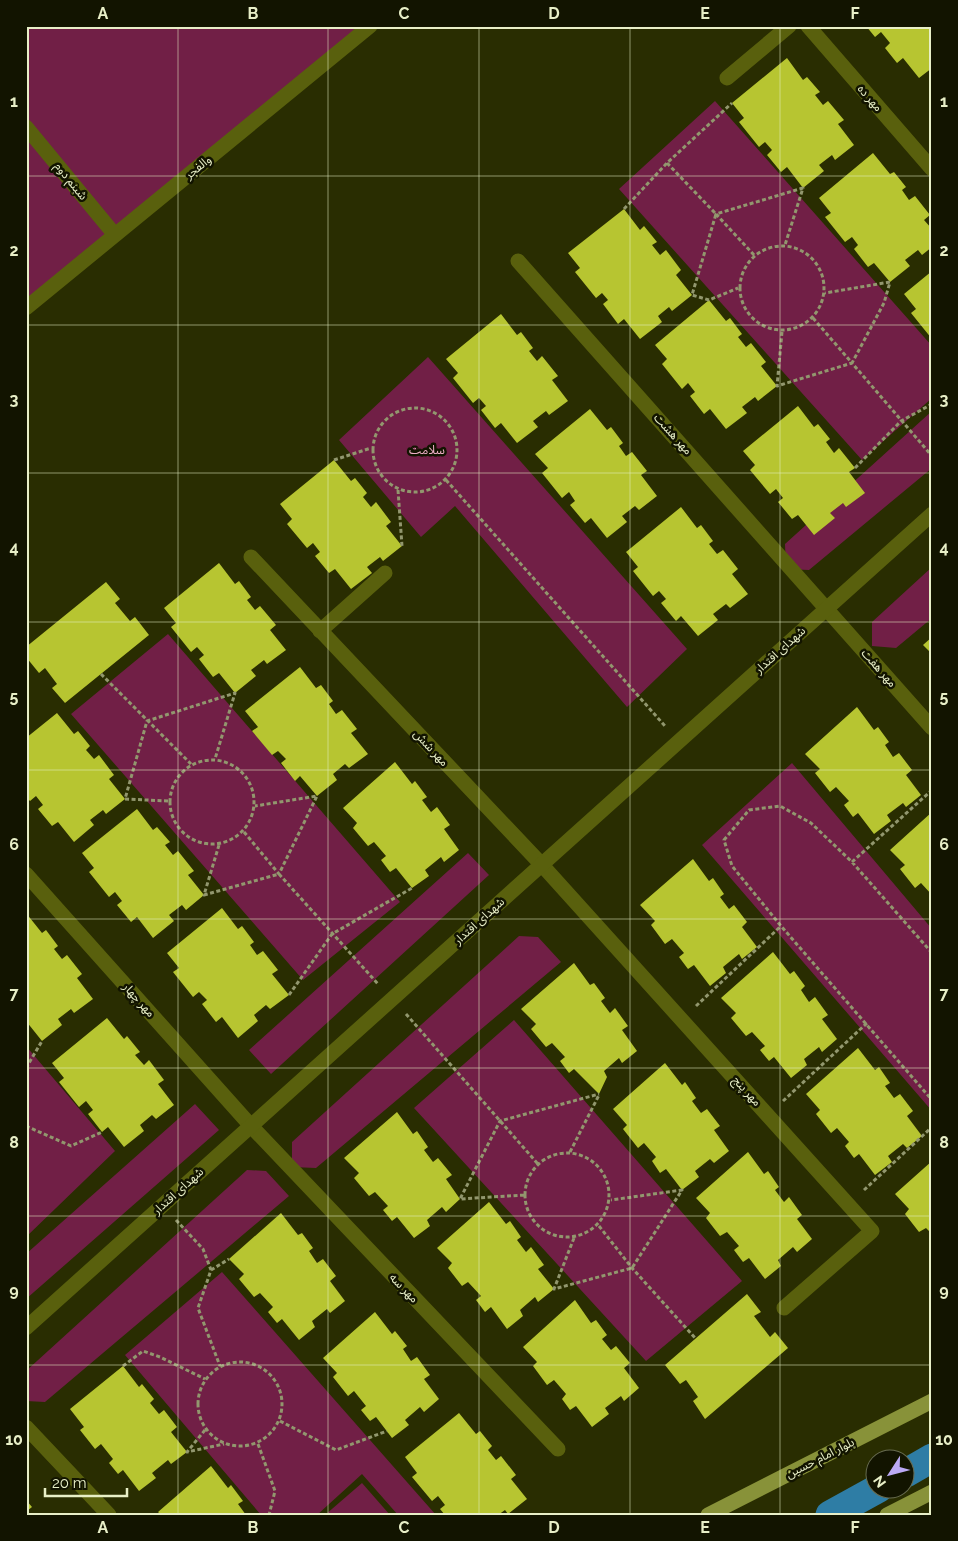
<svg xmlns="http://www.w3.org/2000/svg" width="958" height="1541" font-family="Raleway,'Noto Sans Arabic',sans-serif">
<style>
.green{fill:#711f46}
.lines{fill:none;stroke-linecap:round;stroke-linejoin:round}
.canal{stroke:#2e7da5;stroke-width:29}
.building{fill:#b7c531}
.path{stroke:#92976e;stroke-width:3;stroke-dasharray:4 2.5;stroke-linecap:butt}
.minor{stroke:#59600d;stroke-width:15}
.tertiary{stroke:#59600d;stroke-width:15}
.primary{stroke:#889239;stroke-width:15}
.grid{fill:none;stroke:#e8efc7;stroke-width:1;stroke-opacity:0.55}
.labels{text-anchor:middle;stroke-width:5;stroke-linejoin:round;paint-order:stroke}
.street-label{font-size:12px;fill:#e8efc7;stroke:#121400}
.park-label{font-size:12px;fill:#edafc6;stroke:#121400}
.neatline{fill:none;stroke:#e8efc7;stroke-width:2}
.grid-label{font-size:16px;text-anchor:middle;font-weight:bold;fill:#e8efc7}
</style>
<rect width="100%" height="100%" fill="#292d01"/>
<path class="green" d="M26,26H366L26,306Z
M715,101L932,346V398L862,460L619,189Z
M428,357L687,649L627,707L455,506L421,537L339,440Z
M932,411V468L809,570L786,569L785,544Z
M932,567V618L896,648L872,646V622Z
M168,634L400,902L303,980L71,714Z
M792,763L932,929V1111L702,845Z
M468,853L489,875L271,1074L249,1050Z
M519,936L538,937L561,962L316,1168L292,1167V1142Z
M514,1020L742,1281L646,1361L414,1108Z
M26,1046L115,1151L26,1237Z
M195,1104L219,1130L26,1299V1254Z
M247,1170L266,1171L289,1196L45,1402L26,1401V1371Z
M222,1272L436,1515H398L362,1474L317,1515H261L125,1355Z
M362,1483L390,1515H325Z"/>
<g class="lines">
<path class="canal" d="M906,1473L932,1458
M830,1515L879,1488"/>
</g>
<path class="building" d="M866,26H932V68L919,78L903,58L897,63L885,48L890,43L881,32L875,37Z
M787,58L803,80L807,77L820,92L815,95L823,105L828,101L844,120L838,124L854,145L835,160L832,155L819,165L824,171L803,188L787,167L781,172L767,155L772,150L765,142L759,147L739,122L744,118L732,103Z
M873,153L890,174L894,172L906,187L902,190L909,200L915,196L930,215L924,220L932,229V247L922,255L918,250L905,260L910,266L890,282L874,263L868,267L854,249L858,245L852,237L845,242L825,217L831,213L819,198Z
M624,209L640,230L644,226L657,242L652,245L660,255L666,250L681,270L676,275L692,295L672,311L669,307L658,316L662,322L640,339L624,319L618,324L603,304L608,300L602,293L596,298L575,272L580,268L568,253Z
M932,271V339L911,313L916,309L904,294Z
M709,300L726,321L730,318L742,334L738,337L746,347L751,343L766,362L761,366L777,386L758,401L755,397L742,407L747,413L726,429L710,409L704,414L690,396L695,392L688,383L682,389L662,364L667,359L655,345Z
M501,314L517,335L521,332L533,348L529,351L537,361L542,356L558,376L552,380L568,401L549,415L546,411L533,421L538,427L517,443L501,423L495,428L481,410L486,406L479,398L473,403L453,378L458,373L446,359Z
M798,406L814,427L818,424L830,439L826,442L834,453L839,448L855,468L849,472L865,493L846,507L843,503L830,513L835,518L814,535L798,515L792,519L778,502L783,498L776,489L770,494L750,470L755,465L743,451Z
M590,409L607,430L611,427L623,443L619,446L626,456L632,452L647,471L641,475L657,496L639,510L635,506L622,516L627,522L607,538L591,518L585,523L570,505L575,501L569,492L562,498L542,473L548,468L535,454Z
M334,460L351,481L355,478L367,493L363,497L371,507L376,502L391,522L386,526L402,546L383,561L380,557L367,567L372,573L351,589L335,569L329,573L315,556L320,552L313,543L307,548L287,524L292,519L280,504Z
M681,507L697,528L701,525L713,541L709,544L717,554L723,550L738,569L732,574L748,594L730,608L726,604L713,614L718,620L698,636L681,616L676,621L661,603L666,599L659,591L653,596L633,571L638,567L626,552Z
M219,563L235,584L239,581L251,597L247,600L255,610L260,606L276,625L270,630L286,650L267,664L264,660L251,670L256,676L235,693L219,673L213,677L199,659L204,655L197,647L191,652L171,627L176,623L164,608Z
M106,582L120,599L115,603L130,621L135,617L149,635L65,703L52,688L57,684L45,668L39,673L26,657V647Z
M932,637V654L923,645Z
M300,667L316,688L321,685L333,701L329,704L336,714L342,710L357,729L351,733L368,754L349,768L345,764L333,774L337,780L317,796L300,776L295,781L281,763L286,759L278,751L272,755L252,731L258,727L245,711Z
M857,707L874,730L878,727L889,742L885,745L893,757L899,753L912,770L906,775L921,795L906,807L903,803L887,815L891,821L874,834L858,813L853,817L844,805L849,801L836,787L830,792L815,773L820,769L805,754Z
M57,713L74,734L78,731L90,746L86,750L94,759L99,755L114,775L109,779L125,799L106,814L103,810L90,820L94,825L74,842L58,822L52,826L38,809L43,805L36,796L30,801L26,797V738Z
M395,762L412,784L415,781L427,797L422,800L431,812L437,807L450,825L444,829L459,850L444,862L441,857L425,870L429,876L412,888L396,868L390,872L381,860L386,856L374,842L368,846L353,828L357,823L343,808Z
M137,809L153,830L157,827L170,842L165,845L173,855L178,851L194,871L188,875L204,895L186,910L182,905L169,915L174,921L153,938L137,917L131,922L117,905L122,901L115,892L109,897L89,872L94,868L82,853Z
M932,812V895L921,883L915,888L900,869L905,865L890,850Z
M693,859L709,881L713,878L724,894L720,897L729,909L734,905L747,922L742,927L757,947L742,959L739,954L723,967L726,973L710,986L694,965L688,969L679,957L684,953L672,939L665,944L651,925L655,921L640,905Z
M222,908L238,929L242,926L254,942L250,945L257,955L263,951L278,970L272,974L289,995L270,1009L266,1005L254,1015L258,1021L238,1038L222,1017L216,1022L202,1004L207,1000L199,992L193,997L173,972L179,968L167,953Z
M26,913L42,933L46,930L58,946L54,949L62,959L67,955L82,974L77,978L93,999L74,1013L71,1009L58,1019L62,1025L42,1041L26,1021Z
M773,952L790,974L794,971L805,986L801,990L809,1002L815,997L828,1015L822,1019L837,1039L822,1052L819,1047L804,1059L807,1065L791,1078L774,1057L769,1061L760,1050L765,1046L752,1032L746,1036L731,1018L736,1013L721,998Z
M574,963L590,985L594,983L605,998L601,1001L610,1013L615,1008L628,1026L622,1030L637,1051L622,1063L619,1058L604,1071L607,1077L599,1094L574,1069L569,1073L560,1061L565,1057L552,1043L546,1047L531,1029L536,1024L521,1009Z
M107,1018L124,1039L127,1036L140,1052L135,1055L144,1065L149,1060L164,1080L158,1084L174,1105L156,1119L152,1115L140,1125L144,1131L124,1147L108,1127L102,1132L88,1114L93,1110L86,1101L79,1107L59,1082L64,1078L52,1063Z
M858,1048L875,1070L879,1067L890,1083L885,1086L894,1098L900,1094L913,1111L907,1116L922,1136L907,1148L903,1144L888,1156L892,1162L875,1175L859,1154L854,1158L845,1146L849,1142L837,1128L831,1133L816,1114L820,1110L806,1094Z
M665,1063L682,1085L685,1082L696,1098L692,1101L701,1113L707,1109L720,1126L714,1130L729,1151L714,1163L710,1159L695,1171L699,1177L682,1190L666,1169L660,1173L652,1161L656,1157L644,1143L638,1148L623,1129L627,1125L613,1109Z
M397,1112L413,1134L417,1131L428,1147L424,1150L433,1162L438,1158L452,1175L446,1179L460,1199L446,1212L442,1207L427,1220L430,1226L414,1238L397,1217L392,1221L383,1210L388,1206L375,1192L369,1196L354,1178L359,1173L344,1158Z
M748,1152L764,1174L768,1171L779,1187L775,1190L784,1202L789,1197L802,1215L797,1219L812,1239L797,1252L793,1247L778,1260L781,1266L765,1279L749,1258L743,1262L734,1250L739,1246L727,1232L720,1236L706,1218L710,1213L696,1198Z
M932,1161V1234L926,1228L919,1232L905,1214L909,1209L895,1194Z
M489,1202L506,1224L510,1221L521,1237L517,1240L526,1252L531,1247L544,1265L538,1269L554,1289L538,1302L535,1297L520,1310L523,1316L507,1329L491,1307L485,1312L476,1300L481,1296L468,1282L462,1286L448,1268L452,1263L437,1248Z
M281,1213L298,1235L302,1233L313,1248L309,1251L317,1263L323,1259L336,1276L330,1281L345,1301L330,1313L327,1309L312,1321L315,1327L299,1340L282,1319L277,1323L268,1312L273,1307L260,1293L254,1297L239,1279L244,1274L229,1259Z
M747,1294L761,1312L754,1316L770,1337L775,1332L788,1348L705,1419L693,1401L698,1397L686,1380L680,1384L665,1365Z
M575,1300L591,1323L596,1320L607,1335L602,1339L611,1350L616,1346L630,1363L624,1368L639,1388L624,1401L621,1396L605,1408L609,1414L592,1427L576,1406L570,1410L562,1399L566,1394L554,1380L547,1385L533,1366L537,1362L523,1347Z
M375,1312L392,1334L395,1331L407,1346L403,1349L411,1361L417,1357L430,1375L424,1379L439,1399L424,1412L420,1407L405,1420L409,1425L392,1438L376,1417L370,1421L361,1410L366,1406L354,1391L348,1396L333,1377L337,1373L323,1358Z
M123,1366L139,1387L142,1384L154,1399L150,1403L159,1414L164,1410L177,1427L171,1432L187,1452L171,1464L168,1460L152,1473L156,1478L139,1491L123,1470L118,1474L109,1463L113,1459L101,1444L95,1449L80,1430L84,1427L70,1409Z
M459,1413L476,1434L480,1431L492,1446L488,1450L496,1460L501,1456L516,1475L511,1479L527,1499L508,1514L505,1510L498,1515H445L440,1509L445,1505L438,1496L432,1501L412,1477L417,1473L405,1457Z
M211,1466L228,1488L231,1485L243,1501L238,1504L246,1515H161L158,1512Z
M26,1500L32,1507L27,1511L30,1515H26Z"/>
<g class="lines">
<path class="path" d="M667,163L716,214L692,295L709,300L738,288
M624,209L667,163L732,103
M740 288a42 42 0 1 1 84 0a42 42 0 1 1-84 0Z
M754,255L716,214L803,188L785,245
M813,318L852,363L884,303L890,282L825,293
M782,332L777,386L852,363L932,456
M373 450a42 42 0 1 1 84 0a42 42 0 1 1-84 0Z
M334,460L371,448
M855,468L901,421L932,404
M446,480L665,726
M398,490L402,546
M101,674L191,764
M170 802a42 42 0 1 1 84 0a42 42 0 1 1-84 0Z
M168,801L125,799L147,721L235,693L215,759
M244,832L279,874L317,796L255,806
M219,845L204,895L279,874L378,984
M852,862L932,790
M932,953L852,862L811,823L780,806L749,810L724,840L732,866L781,926L932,1100
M289,995L332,934L412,888
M696,1006L781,926
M406,1014L538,1164
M26,1068L42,1041
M783,1101L867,1023
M26,1126L71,1146L102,1132
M570,1152L599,1095
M525 1195a42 42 0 1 1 84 0a42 42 0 1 1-84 0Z
M864,1190L932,1127
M524,1195L460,1199L500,1121L599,1094
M176,1220L203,1249L211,1270L198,1308L220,1366
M599,1226L632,1268L696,1339
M574,1238L554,1289L632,1268L682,1190L611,1200
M211,1270L229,1259
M198 1404a42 42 0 1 1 84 0a42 42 0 1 1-84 0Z
M123,1366L143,1351L160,1357L205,1379
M280,1421L336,1450L387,1431
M205,1430L187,1452L224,1444
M258,1444L275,1491L269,1515"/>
<path class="minor" d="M808,26L932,169
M727,78L789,26
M26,127L115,235
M518,261L932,728
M26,308L370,26
M251,557L542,865L872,1231L784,1308
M320,631L385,573
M26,874L251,1126L558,1449
M26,1427L109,1515"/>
<path class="tertiary" d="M26,1328L932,514"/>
<path class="primary" d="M708,1515L932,1401
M887,1515L932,1492"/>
</g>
<path class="grid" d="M178,26V1515M328,26V1515M479,26V1515M630,26V1515M780,26V1515M26,176H932M26,325H932M26,473H932M26,622H932M26,770H932M26,919H932M26,1068H932M26,1216H932M26,1365H932"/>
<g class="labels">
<g class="street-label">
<text transform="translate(870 98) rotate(49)" y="4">مهر ده</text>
<text transform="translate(198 167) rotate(-39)" y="4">والفجر</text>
<text transform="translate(71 181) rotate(51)" y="4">شبنم دوم</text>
<text transform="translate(673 434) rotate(48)" y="4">مهر هشت</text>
<text transform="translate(780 650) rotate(-42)" y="4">شهدای اقتدار</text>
<text transform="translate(879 668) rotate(49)" y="4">مهر هفت</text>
<text transform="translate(431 748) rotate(47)" y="4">مهر شش</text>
<text transform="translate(479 921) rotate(-42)" y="4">شهدای اقتدار</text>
<text transform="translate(139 1000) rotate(48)" y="4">مهر چهار</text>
<text transform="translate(747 1091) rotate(48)" y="4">مهر پنج</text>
<text transform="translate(178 1191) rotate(-42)" y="4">شهدای اقتدار</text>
<text transform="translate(404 1288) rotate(46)" y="4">مهر سه</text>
<text transform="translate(820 1458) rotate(-27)" y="4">بلوار امام حسین</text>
</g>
<g class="park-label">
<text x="427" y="454">سلامت</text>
</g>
</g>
<rect width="958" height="1541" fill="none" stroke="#121400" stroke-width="55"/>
<g transform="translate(890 1474) rotate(234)"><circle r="24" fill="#121400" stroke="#686c50"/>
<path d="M0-4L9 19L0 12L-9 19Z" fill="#bcaaf5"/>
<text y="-8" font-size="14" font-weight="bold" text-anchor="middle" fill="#e8efc7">N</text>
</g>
<path d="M45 1488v8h82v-8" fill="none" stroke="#e8efc7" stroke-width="2.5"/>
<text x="52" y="1488" font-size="15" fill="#e8efc7" stroke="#121400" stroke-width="4" paint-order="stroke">20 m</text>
<rect x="28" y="28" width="902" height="1486" class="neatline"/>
<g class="grid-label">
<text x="103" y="19">A</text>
<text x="253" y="19">B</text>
<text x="404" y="19">C</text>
<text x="554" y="19">D</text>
<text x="705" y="19">E</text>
<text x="855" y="19">F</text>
<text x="14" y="107">1</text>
<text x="944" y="107">1</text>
<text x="14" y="256">2</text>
<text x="944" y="256">2</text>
<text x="14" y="405">3</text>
<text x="944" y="405">3</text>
<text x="14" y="553">4</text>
<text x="944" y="553">4</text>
<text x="14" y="702">5</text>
<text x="944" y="702">5</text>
<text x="14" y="850">6</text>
<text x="944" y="850">6</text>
<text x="14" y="999">7</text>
<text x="944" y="999">7</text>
<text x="14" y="1148">8</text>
<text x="944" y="1148">8</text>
<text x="14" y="1296">9</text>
<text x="944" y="1296">9</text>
<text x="14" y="1445">10</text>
<text x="944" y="1445">10</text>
<text x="103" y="1533">A</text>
<text x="253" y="1533">B</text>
<text x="404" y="1533">C</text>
<text x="554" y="1533">D</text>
<text x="705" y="1533">E</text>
<text x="855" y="1533">F</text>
</g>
</svg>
